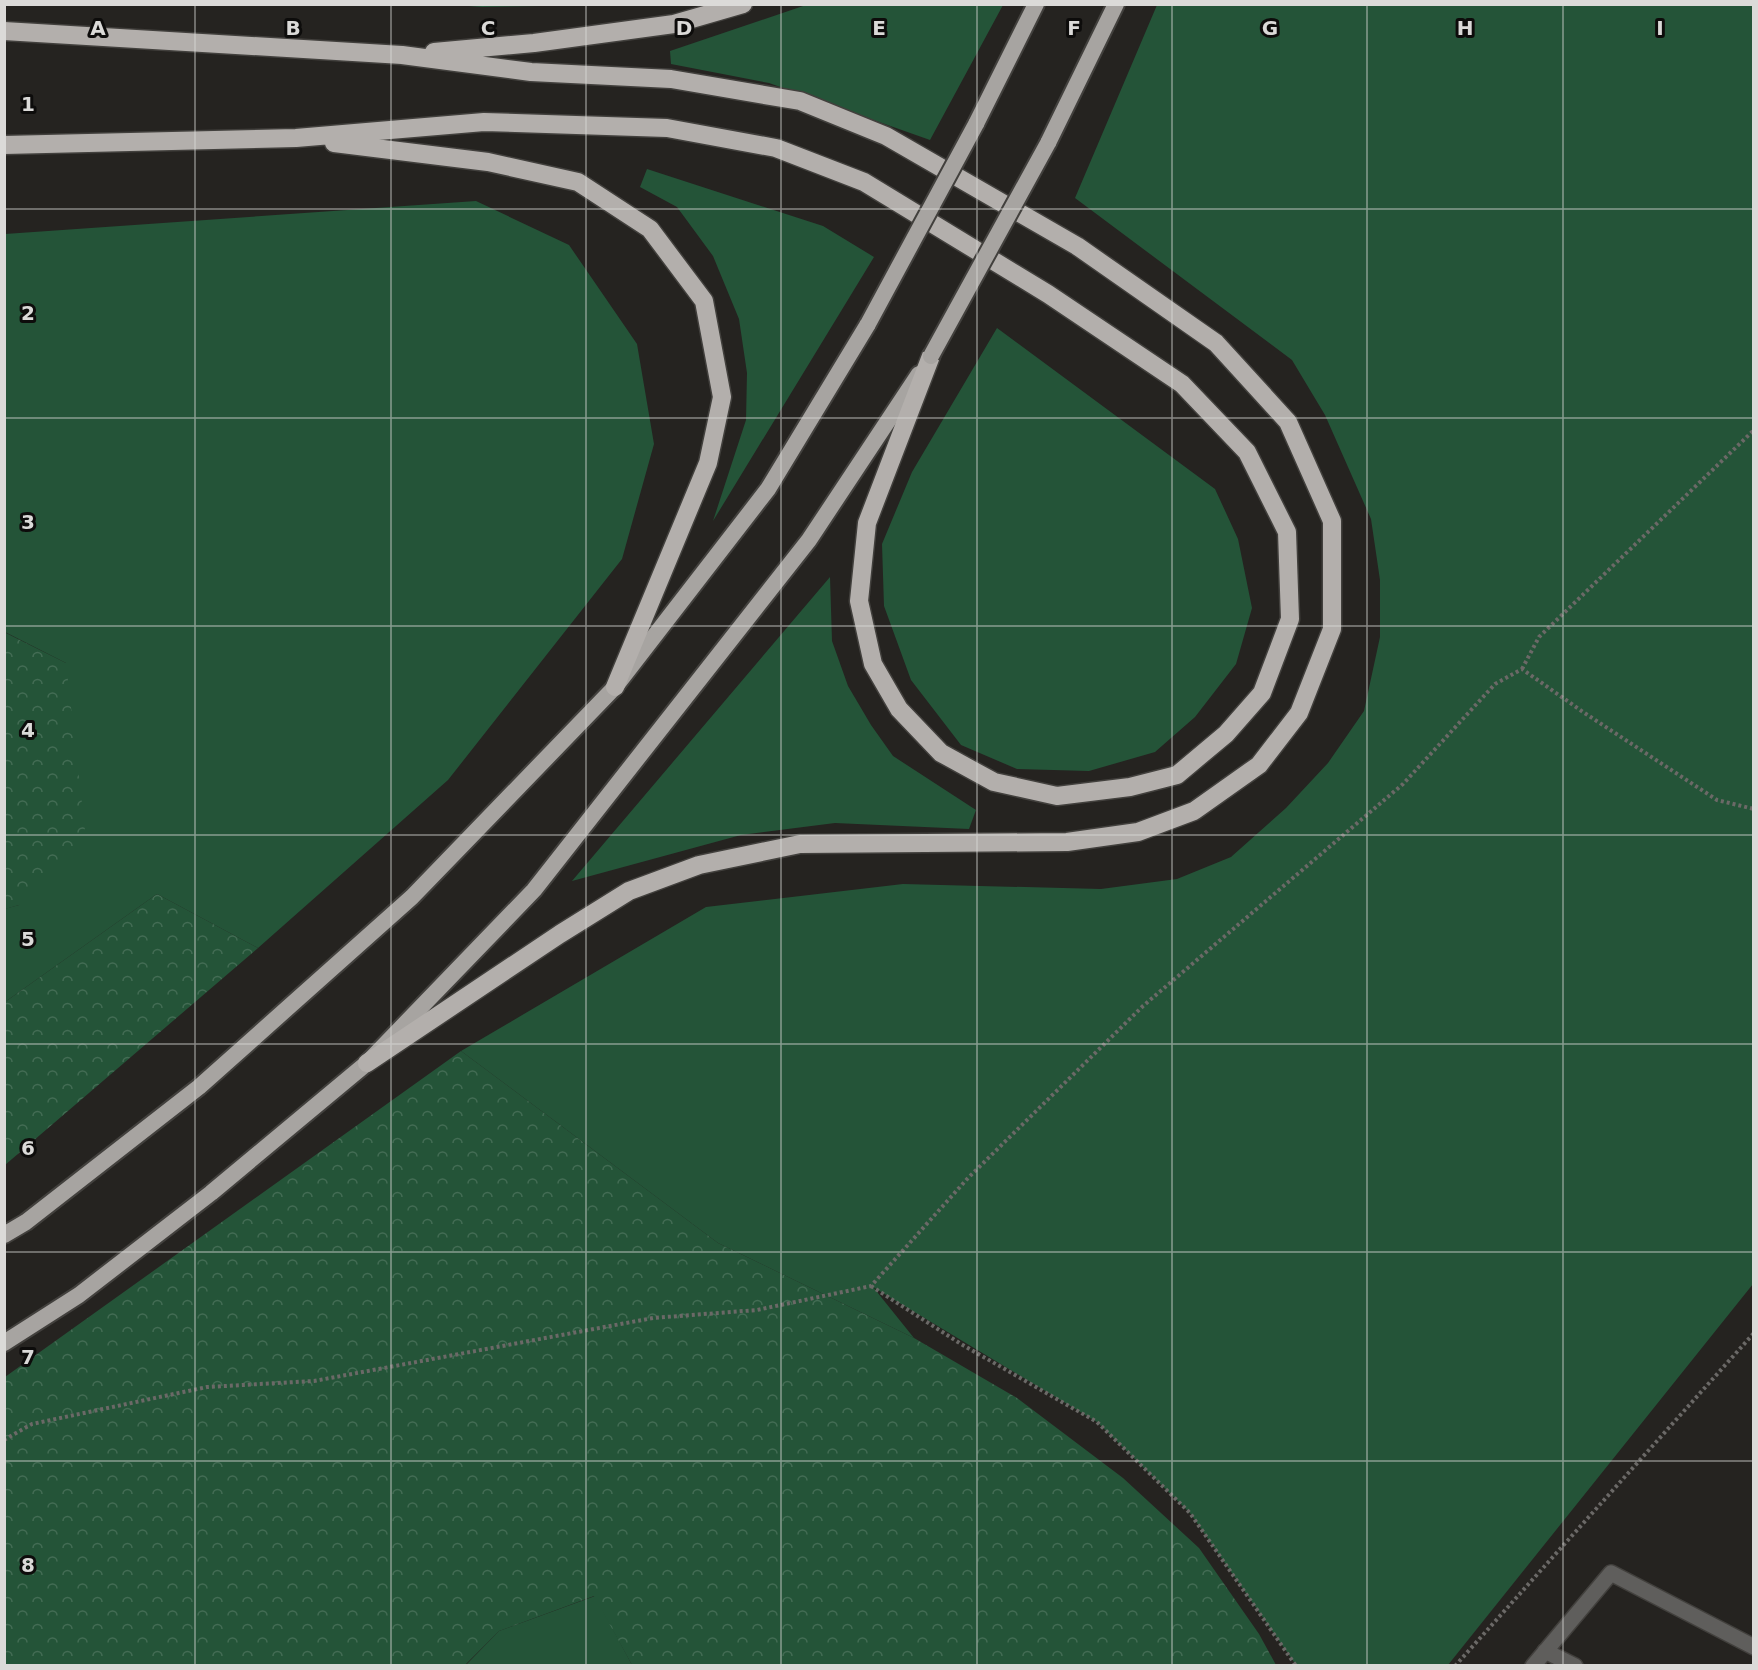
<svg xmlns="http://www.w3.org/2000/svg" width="1758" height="1670" font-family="'DejaVu Sans',sans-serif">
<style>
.green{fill:#245438}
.forest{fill:url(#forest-crowns)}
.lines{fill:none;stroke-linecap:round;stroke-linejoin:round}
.minor-casing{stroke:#42403d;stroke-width:18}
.trunk-casing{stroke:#42403d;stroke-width:20}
.motorway-casing{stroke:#42403d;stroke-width:21}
.path{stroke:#6b6967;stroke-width:4;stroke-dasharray:3 3;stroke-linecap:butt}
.minor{stroke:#5f5e5c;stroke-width:15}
.trunk{stroke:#a7a4a1;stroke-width:16}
.motorway{stroke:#b3afac;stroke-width:18}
.trunk-bridge-casing{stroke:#42403d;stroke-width:20;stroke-linecap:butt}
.trunk-bridge{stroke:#a7a4a1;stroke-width:16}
.grid{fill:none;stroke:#dbdad8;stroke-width:1.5;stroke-opacity:0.55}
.grid-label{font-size:20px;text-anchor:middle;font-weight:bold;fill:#dbdad8;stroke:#0d0c0b;stroke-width:6;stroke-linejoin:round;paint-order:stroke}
</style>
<defs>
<pattern id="forest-crowns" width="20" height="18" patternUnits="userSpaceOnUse" patternTransform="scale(1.5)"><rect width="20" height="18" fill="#245438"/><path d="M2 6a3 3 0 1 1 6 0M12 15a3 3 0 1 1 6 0" fill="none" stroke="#436c54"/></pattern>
</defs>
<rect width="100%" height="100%" fill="#252320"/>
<path class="green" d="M455,5H607L482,7Z
M806,5H1003L930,140L769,83L671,64L670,51Z
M1157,5H1753V1284L1448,1665H1296L1190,1513L1097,1422L873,1287L914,1338L718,1243L461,1051L706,907L903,884L1101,889L1177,879L1231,857L1286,808L1328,763L1364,711L1380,637V580L1371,519L1325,415L1292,360L1075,198Z
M647,169L823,226L874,257L713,521L746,420L747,373L739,319L713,256L677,207L640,187Z
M476,201L569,245L637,344L654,444L622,559L448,780L258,948L157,894L5,1002L4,909L19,905L66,663L5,632V234Z
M997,328L1215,489L1238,539L1252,608L1236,664L1195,717L1155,752L1089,771L1017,769L961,745L911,680L884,606L882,544L912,472Z
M830,577L832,641L848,686L871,725L893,756L976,810L969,829L835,823L741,835L572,881Z
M595,1596L632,1665L465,1666L499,1631Z"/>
<path class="forest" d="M4,632L66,663L87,848L19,905L5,909Z
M157,894L258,948L5,1165V1002Z
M461,1051L718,1243L914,1338L1017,1398L1123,1478L1199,1548L1259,1634L1276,1665H632L594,1596L499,1631L465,1665H5V1377Z"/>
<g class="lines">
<defs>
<path id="minor" d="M1545,1651L1575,1666
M1533,1666L1611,1573L1754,1647"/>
<path id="trunk" d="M976,124L1036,4
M1048,143L1116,4
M4,1235L26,1222L199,1087L412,897L615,687L768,489L868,324
M4,1343L79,1295L211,1193L367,1063L534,890L809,540L919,374"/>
<path id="motorway" d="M4,31L402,55L531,72L671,79L800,101L886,136L1077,246L1216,343L1288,422L1332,521V629L1299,713L1259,765L1194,811L1138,832L1067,842L800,844L699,865L629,891L560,934L367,1063
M434,52L534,43L674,24L743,4
M334,143L488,162L578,182L650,229L704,301L722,397L708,463L615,687
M4,145L296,138L484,122L667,128L776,148L864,182L1048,294L1182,384L1247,452L1287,532L1290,619L1262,693L1226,734L1177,775L1130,787L1057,796L994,782L941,753L899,709L873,664L859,601L867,523L931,356"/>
</defs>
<use href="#minor" class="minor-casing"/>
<use href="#trunk" class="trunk-casing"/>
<use href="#motorway" class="motorway-casing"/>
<path class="path" d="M1522,669L1539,637L1754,430
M871,1286L961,1344L1097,1422L1190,1513L1296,1666
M4,1440L32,1424L207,1387L314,1381L653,1318L757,1310L871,1286L968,1178L1143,1006L1403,784L1495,684L1522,669L1583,712L1717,800L1754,809
M1455,1666L1754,1333"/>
<use href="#minor" class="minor"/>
<use href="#trunk" class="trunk"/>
<use href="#motorway" class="motorway"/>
<defs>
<path id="trunk-bridge" d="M868,324L976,124
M931,356L1048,143"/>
</defs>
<use href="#trunk-bridge" class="trunk-bridge-casing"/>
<use href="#trunk-bridge" class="trunk-bridge"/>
</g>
<path class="grid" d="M195,4V1666M391,4V1666M586,4V1666M781,4V1666M977,4V1666M1172,4V1666M1367,4V1666M1563,4V1666M4,209H1754M4,418H1754M4,626H1754M4,835H1754M4,1044H1754M4,1252H1754M4,1461H1754"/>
<g class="grid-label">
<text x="98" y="35">A</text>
<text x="293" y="35">B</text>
<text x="488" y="35">C</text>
<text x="684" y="35">D</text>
<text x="879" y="35">E</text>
<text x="1074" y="35">F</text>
<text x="1270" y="35">G</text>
<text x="1465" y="35">H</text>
<text x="1660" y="35">I</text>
<text x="28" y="111">1</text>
<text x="28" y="320">2</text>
<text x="28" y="529">3</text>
<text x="28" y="737">4</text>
<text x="28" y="946">5</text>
<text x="28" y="1155">6</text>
<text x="28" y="1364">7</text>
<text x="28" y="1572">8</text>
</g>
<rect width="1758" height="1670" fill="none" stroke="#dbdad8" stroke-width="12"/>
</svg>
